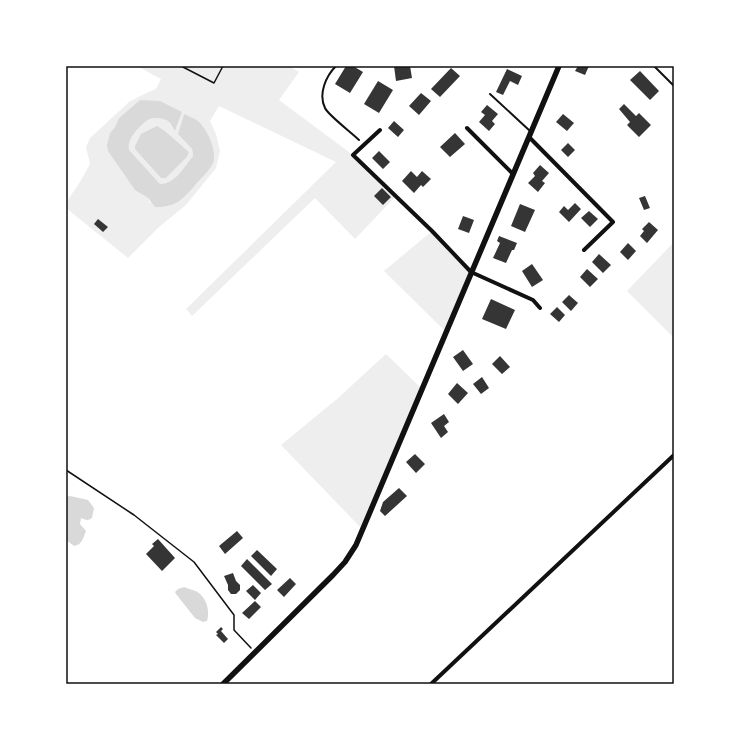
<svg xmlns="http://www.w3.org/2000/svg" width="740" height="750" font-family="'Asap Condensed',sans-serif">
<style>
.green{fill:#eee;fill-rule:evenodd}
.water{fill:#d9d9d9}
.building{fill:#353535}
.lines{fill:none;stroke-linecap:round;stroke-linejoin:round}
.path{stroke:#111;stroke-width:1.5}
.service{stroke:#111;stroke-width:2}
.minor{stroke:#111;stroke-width:4}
.tertiary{stroke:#111;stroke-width:5.5}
.neatline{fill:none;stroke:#111;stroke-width:1.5}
</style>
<rect width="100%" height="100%" fill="#fff"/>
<path class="green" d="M137,66H289L299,72L279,100L353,155L396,196L355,239L315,198L192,316L186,309L336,162L219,106L210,121L216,134L220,151L216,168L186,205L159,227L128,258L66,208V203L83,177L90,164L86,147L90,138L129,102L144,94L156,89L161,79ZM140,100L182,112L175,131C173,128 171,123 168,121C163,118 154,117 150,119C141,123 124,142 130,151L160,184C175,184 184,167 193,156L192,149L178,134L184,114L213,164L150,203L148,198L141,194L110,133L115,127L119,118ZM157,127L165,131L189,152L187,157L166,178H161Z
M432,231L471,272L446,332L384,271Z
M674,242V338L627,291Z
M386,354L422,389L362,529L281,445L337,399Z"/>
<path class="water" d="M140,100L160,101L182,112L175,131C173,128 171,123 168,121C163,118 154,117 150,119C141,123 124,142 130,151L160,184C175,184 184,167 193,156L192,149L178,134L184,114C188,116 194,118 198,121C207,129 219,153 212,165C208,172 201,178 196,184C183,199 177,207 155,207L148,198L135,190L108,151L107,145L110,133L115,127L119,118Z
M157,126L165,131L189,152L187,157L166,178H161L135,149V146L141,134Z
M70,496L88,500L94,508L92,518C88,521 85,520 81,518L80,524L86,531C83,538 82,545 74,546L66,540V497Z
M184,587C188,589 195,590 199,593C207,600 210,611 207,621L203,622L195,618L176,594L175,592L178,589Z"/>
<path class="building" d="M346,66H353L363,72L350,93L335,84Z
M394,66H410L412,78L396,81Z
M578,66H589L585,75L575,71Z
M451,68L460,76L440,97L431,89Z
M507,69L522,76L518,85L510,81L503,95L496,92Z
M640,71L659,91L650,100L630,80Z
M378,81L393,90L379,113L364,104Z
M421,93L431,101L419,115L409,106Z
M624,104L636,116L639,113L651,125L639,137L627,125L630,122L619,109Z
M487,105L498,114L492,121L495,124L489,131L479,122L485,115L481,112Z
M563,114L574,123L567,131L556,122Z
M394,121L404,130L398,137L388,128Z
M455,133L465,144L450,157L440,147Z
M568,143L575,150L568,157L561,150Z
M379,151L390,162L383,169L372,158Z
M540,165L549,173L542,181L545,183L538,192L528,183L535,176L533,173Z
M411,171L417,177L422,171L431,179L423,187L421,185L414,193L402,181Z
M382,188L391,197L383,205L374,196Z
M645,196L650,208L644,210L639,198Z
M575,203L581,209L569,222L559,212L564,206L568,210Z
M520,204L535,210L525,232L511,226Z
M589,211L598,219L590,227L581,218Z
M463,216L474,220L469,233L458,229Z
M98,219L108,227L103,232L94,224Z
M649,222L658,230L647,243L640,236L644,231L642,229Z
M499,236L517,243L514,250H512L506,263L493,258L500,243L497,241Z
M628,243L636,251L628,260L620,252Z
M599,254L611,265L603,273L592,262Z
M532,264L543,280L532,287L522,271Z
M587,269L598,279L590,287L580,277Z
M569,295L578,303L571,311L562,302Z
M491,299L515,310L506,329L482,319Z
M557,307L565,315L559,322L550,314Z
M463,350L473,364L463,371L453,357Z
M500,356L510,367L502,374L492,364Z
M482,377L489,388L481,394L473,384Z
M457,383L468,393L458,404L448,394Z
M444,414L449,422L444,426L448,432L441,438L431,423Z
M415,454L425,464L416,473L406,462Z
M399,488L407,496L385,516L380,511L383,502Z
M237,531L243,538L225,554L219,546Z
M158,539L175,558L162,571L146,554L154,546L152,544Z
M257,550L277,569L271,576L251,556Z
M247,559L272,584L265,590L241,566Z
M233,573L236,581L240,585V590L236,594H231L228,590V585L224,576Z
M290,578L296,584L284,597L277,590Z
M253,585L261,593L255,600L246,591Z
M255,601L261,607L249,619L242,613Z
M221,627L223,629L221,631L228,639L224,643L216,635L218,634L216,632Z"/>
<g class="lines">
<path class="path" d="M181,66L214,83L223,66
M66,470L134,515L194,562L234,615V630L251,648"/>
<path class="service" d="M336,66C326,76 318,94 325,108C328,115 352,133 359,140
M654,66L674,86
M490,94L530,131"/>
<path class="minor" d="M467,128L513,174
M380,130L353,155L432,231L471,272L533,300L540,308
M529,137L613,222L584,250
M431,684L674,455"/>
<path class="tertiary" d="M223,684L333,575L345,562L356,545L559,66"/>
</g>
<rect width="740" height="750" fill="none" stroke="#ffffff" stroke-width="134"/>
<rect x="67" y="67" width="606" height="616" class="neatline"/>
</svg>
